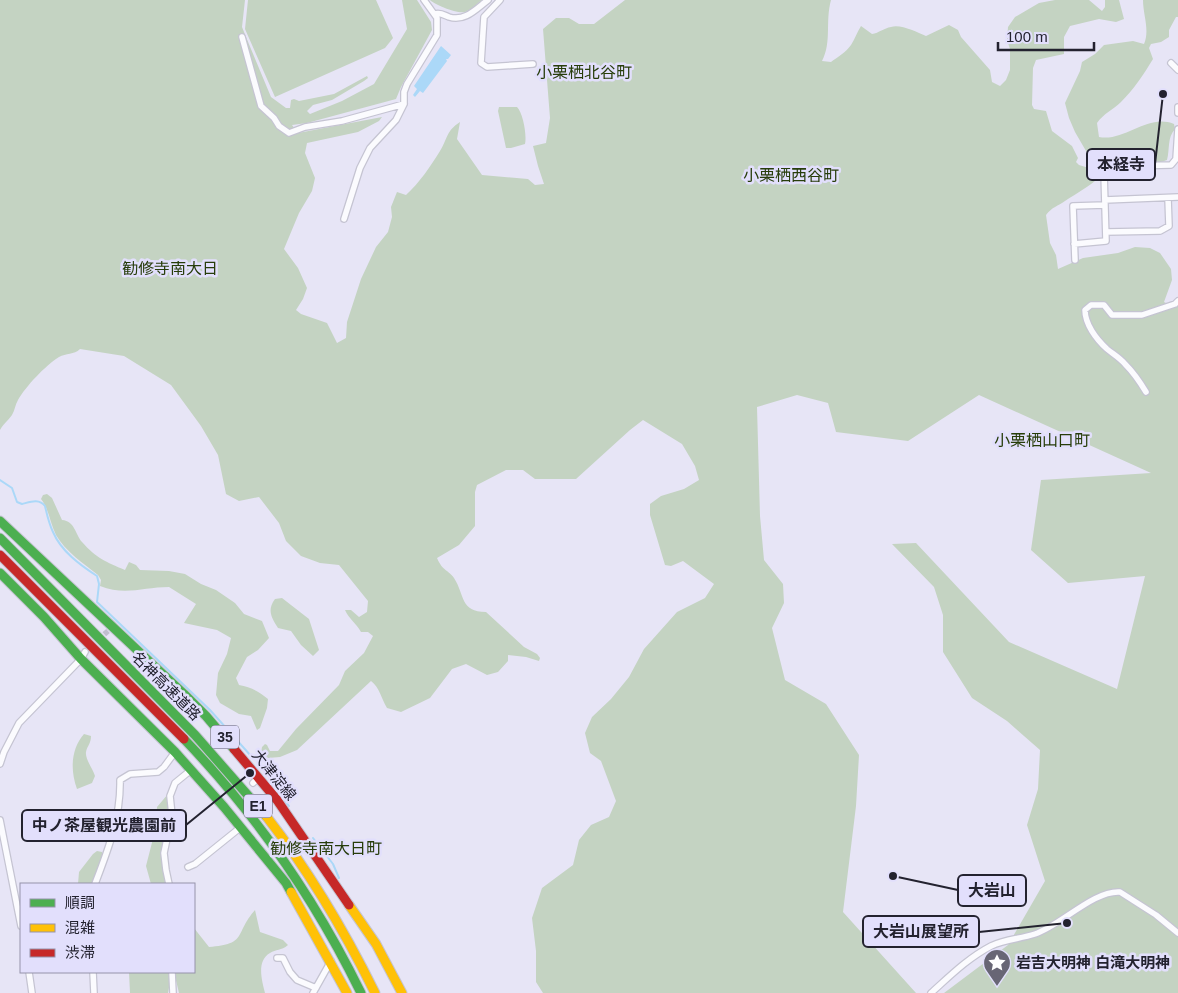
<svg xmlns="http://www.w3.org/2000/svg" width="1178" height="993" font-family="Helvetica,'Noto Sans JP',sans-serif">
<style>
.green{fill:#c4d3c2}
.water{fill:#abd8f8}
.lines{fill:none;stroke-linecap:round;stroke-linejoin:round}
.stream{stroke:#abd8f8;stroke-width:2}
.street-tunnel{stroke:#c0bece;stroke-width:5.5;stroke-dasharray:5.5 3;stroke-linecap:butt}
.street-casing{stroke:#c5c4d2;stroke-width:8}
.fast-casing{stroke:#c5c4d2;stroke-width:11}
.slow-casing{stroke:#c5c4d2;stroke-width:11}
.jam-casing{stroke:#c5c4d2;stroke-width:11}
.street{stroke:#fbfbfe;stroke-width:5.5}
.fast{stroke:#4caf50;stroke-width:9}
.slow{stroke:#ffc107;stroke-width:9}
.jam{stroke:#c62828;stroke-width:9}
.labels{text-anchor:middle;stroke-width:5;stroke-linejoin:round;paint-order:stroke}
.shield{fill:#e2dffc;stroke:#5c5b6c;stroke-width:1}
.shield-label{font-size:14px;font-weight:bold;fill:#23222f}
.street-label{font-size:15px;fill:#23222f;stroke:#e2dffc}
.poi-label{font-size:15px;font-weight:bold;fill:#23222f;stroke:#e2dffc;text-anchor:start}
.neighbourhood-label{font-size:16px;fill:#273d0a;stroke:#e2dffc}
.leader{fill:none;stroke:#23222f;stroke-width:2}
.callout-dot{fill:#23222f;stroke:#e2dffc;stroke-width:2}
.callout{fill:#e2dffc;stroke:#23222f;stroke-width:2}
.callout-label{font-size:16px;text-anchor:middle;font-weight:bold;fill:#23222f}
</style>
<rect width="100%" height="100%" fill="#e7e5f6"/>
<path class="green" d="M0,0H245L242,27L246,37L271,97L286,108H290L291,100L294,99L299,101L334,94L367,76L368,78L364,81L332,100L313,105L307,111L310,114L342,101L374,84L407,29L402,0H417L431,22L432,30L401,87L396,99L307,123L292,125L298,133L382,117L379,121L358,132L307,143L305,153L315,178L312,191L299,213L284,249L298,268L307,288L303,299L296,310L301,314L327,323L337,343L346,338L347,322L361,279L376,247L388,232L392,217L391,207L397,192L406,195C420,182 430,167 440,151C448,138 446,131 460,122L457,139L482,175L528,179L535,185L544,184L538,166L533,146L546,143L550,118L543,29L556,18H569L579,24H594L625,0H831C825,22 832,42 822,61L831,62C838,57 846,52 851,45C855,39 857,32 861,26L872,34C879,33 884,28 891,27C901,24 916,32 926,36L949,25L958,30L961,37L990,70L992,82L1000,86L1006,80L1010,70V49L1007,40L1008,27L1015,17L1039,3L1055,0H1089L1102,11L1105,7V0H1119L1124,19L1116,22L1099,19L1070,26L1064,37V54L1036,60L1033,68L1032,105L1034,109L1046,111L1052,131L1072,146L1078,158L1076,162L1079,165L1089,168L1093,163L1075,132L1069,118L1065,103L1080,71L1082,62L1095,54L1104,45L1133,41L1144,44C1150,30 1143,15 1143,0H1178V17H1176L1169,30V37L1161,42L1151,44L1149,48L1153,59C1144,74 1134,89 1121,102C1113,110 1104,113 1097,123L1099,137C1125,142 1148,113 1174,124L1175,129C1167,138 1170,149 1167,160C1153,166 1137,161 1122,163C1115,163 1108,167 1102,170L1101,176C1090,186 1077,193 1065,201C1058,206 1052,207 1046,215L1050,243L1056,255L1058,269L1083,258L1118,253L1135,247L1150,248L1160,253L1171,269L1172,280L1164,302L1172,306L1178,304V993H944L1008,945L1045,881L1027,825L1038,789L1040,750L1007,721L972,698L943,652V615L934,587L892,544L916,543L1009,642L1117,689L1145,576L1068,583L1031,550L1041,480L1151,473L979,395L908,441L836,432L828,403L797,395L757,407L760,516L764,560L783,584L784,603L772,628L785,680L826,704L859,755L856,806L843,912L916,993H543L536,982V951L532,918L542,888L573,865L579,840L591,825L609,817L616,801L601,761L590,753L585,733L592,717L611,699L629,677L644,649L677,612L705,598L714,584L683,561L671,566L665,565L650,515V504L661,496L684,489L699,480L695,466L682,444L643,420L630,430L576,479H535L523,470H506L477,485L475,492V526L459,545L437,558C443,572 449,570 454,578C465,595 460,612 486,612L524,647L537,654L540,658L539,661L526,657L508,655V661L498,672L487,675L466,664L452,669L430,698L401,712L387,708C381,698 380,688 371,681L297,750L280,757L268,758L261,753L262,747L265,744L267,745L270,751H278L296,729L339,685L345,671L364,653L373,636L368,632H361C356,623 349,619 345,610H351L359,617L367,612L368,601L339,565L320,563L301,556L286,541L279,523L259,497L239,501L226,494L218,455L201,426L171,385L124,356L80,349C74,355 66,353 59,357C45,366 26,386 18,400C15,405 15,410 12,415C8,421 3,424 0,430Z
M248,0H376L393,38L385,48L275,97L245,29Z
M430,0H482C477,4 471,10 465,12C457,14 435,5 430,0Z
M499,107H517C523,113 527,135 525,144L511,148H506L498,111Z
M47,494L52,498L62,520C75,521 75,534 82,542C96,558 106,562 125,570L129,562L136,565L140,570L169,571L185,574L201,584L216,590L235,603L244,614L262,621L269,638L258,650L247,657L236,678L239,685C251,687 260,692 268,699L267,708L260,728L257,730L251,716L239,714L220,703L216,695L218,673L227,654L231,638L217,630L184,623L196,604L169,587C144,587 125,596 100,586L101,580L98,575C84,564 65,551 56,535C50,523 49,509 41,499L43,495Z
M282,598L309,619L319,650L313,656L301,645L291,631L278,628C271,617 267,610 275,599Z
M84,734L91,736C91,744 87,746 86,752C85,759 93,769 95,776L92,783L77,789C70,770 71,749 84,734Z
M168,794L170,813L164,859L172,884H151L146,866L156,827L157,807Z
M97,851L102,852L103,860L92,884H78L79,872L93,854Z
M255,910L260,932L283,940L288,945C281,951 276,949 270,953C256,961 262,981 265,993H179L174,972H194V928L209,947C248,944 234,934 255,910Z
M129,972H172L168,993H130Z"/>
<path class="water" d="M441,46L451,55L448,59H446L447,61L423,93L420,91L415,97L413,95L417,89L414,86Z"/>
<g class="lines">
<path class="stream" d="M0,480L12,488L17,502L22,504C30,502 39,498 45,506C47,515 49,524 53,532C61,551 80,565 97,576L99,584L97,602L210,710L251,756
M273,784L289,806
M313,838L333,864L339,878"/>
<path class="street-tunnel" d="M98,640L108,631"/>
<defs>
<path id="street" d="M500,0L484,17L481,63L487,67L533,64
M435,14C440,12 444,15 449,17C465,22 476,9 488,0
M242,37L261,106L274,118L279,126L289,133L305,127L342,121L404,104V92L407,84L437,35V18L424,0
M1171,63L1178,70
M1178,107V113
M1105,200L1178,197
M344,219L360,168L370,148L396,120L404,104
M1106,232L1160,231L1169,226L1168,198
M1074,244L1106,241L1104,172L1106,169L1128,166L1171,165L1176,159L1178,129
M1075,260L1073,206L1105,205
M1146,392C1140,382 1133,372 1125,364C1120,358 1113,354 1107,349C1096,339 1085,324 1085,310L1091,305H1104L1112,315H1142L1175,304L1178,301
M0,764L4,752L19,723L81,659L85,652
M253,783L259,777
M0,820L21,926
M188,867L195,864L241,827
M95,884C108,850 121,817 120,780L130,774L158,772L164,767L175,752
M169,884L166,870L164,853L172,815L170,796L175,783L191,770
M277,958H283L290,972L297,980L316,988
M29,972L32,993
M93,972L94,993
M172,972L173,993
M313,993L331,961
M931,993C950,976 968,958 991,946C1005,939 1020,939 1035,934C1060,926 1094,890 1120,892L1156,915L1178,933"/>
<path id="fast" d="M0,521L184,694L206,716L234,749
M0,538L195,735L266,816
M0,573L44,617L81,659L175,752L224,807L286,883L291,892
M184,739C256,814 315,899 361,993"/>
<path id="slow" d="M266,816C309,871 344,930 375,993
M291,892L347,993
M349,905L376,944L402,993"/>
<path id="jam" d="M0,555L184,739
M234,749L277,800L349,905"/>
</defs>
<use href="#street" class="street-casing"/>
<use href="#fast" class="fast-casing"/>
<use href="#slow" class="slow-casing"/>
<use href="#jam" class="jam-casing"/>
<use href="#street" class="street"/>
<use href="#fast" class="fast"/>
<use href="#slow" class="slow"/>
<use href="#jam" class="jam"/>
</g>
<defs>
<symbol id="sight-pin" viewBox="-11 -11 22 30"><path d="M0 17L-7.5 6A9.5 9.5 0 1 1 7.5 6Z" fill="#686675" stroke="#e2dffc"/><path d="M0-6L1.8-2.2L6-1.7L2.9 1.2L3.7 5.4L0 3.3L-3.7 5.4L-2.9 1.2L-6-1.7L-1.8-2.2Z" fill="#fff"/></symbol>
</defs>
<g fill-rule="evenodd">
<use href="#sight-pin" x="981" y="947" width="32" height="43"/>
</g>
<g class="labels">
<g class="shield">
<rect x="211" y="725.5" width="28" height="23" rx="4"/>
<rect x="244" y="794.5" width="28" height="23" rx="4"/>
</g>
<g class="shield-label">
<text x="225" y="742">35</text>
<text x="258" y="811">E1</text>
</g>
<g class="street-label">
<text transform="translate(166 686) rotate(45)" y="5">名神高速道路</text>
<text transform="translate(274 775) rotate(51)" y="5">大津淀線</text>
</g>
<g class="poi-label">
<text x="1016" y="968">岩吉大明神 白滝大明神</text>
</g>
<g class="neighbourhood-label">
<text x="584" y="78">小栗栖北谷町</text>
<text x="791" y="181">小栗栖西谷町</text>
<text x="170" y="274">勧修寺南大日</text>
<text x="1042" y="446">小栗栖山口町</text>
<text x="326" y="854">勧修寺南大日町</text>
</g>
</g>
<path class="leader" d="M1163 94L1155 164M250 773L186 825M893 876L958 890M1067 923L979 932"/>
<g class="callout-dot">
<circle cx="1163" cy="94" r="5"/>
<circle cx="250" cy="773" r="5"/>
<circle cx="893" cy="876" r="5"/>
<circle cx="1067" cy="923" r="5"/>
</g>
<g class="callout">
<rect x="1087" y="149" width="68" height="31" rx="5"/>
<rect x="22" y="810" width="164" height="31" rx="5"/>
<rect x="958" y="875" width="68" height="31" rx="5"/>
<rect x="863" y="916" width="116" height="31" rx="5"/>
</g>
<g class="callout-label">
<text x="1121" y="170">本経寺</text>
<text x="104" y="831">中ノ茶屋観光農園前</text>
<text x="992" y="896">大岩山</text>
<text x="921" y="937">大岩山展望所</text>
</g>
<rect x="20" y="883" width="175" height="90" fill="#e2dffc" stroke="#9693aa"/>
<rect x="30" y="899" width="25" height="8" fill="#4caf50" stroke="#9693aa"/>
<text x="65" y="908" font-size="15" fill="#23222f">順調</text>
<rect x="30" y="924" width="25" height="8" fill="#ffc107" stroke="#9693aa"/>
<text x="65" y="933" font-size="15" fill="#23222f">混雑</text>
<rect x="30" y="949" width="25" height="8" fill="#c62828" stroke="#9693aa"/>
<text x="65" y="958" font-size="15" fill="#23222f">渋滞</text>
<path d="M998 42v8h96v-8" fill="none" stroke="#23222f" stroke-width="2.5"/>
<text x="1006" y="42" font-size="15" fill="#23222f" stroke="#e2dffc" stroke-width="4" paint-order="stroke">100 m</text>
</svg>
